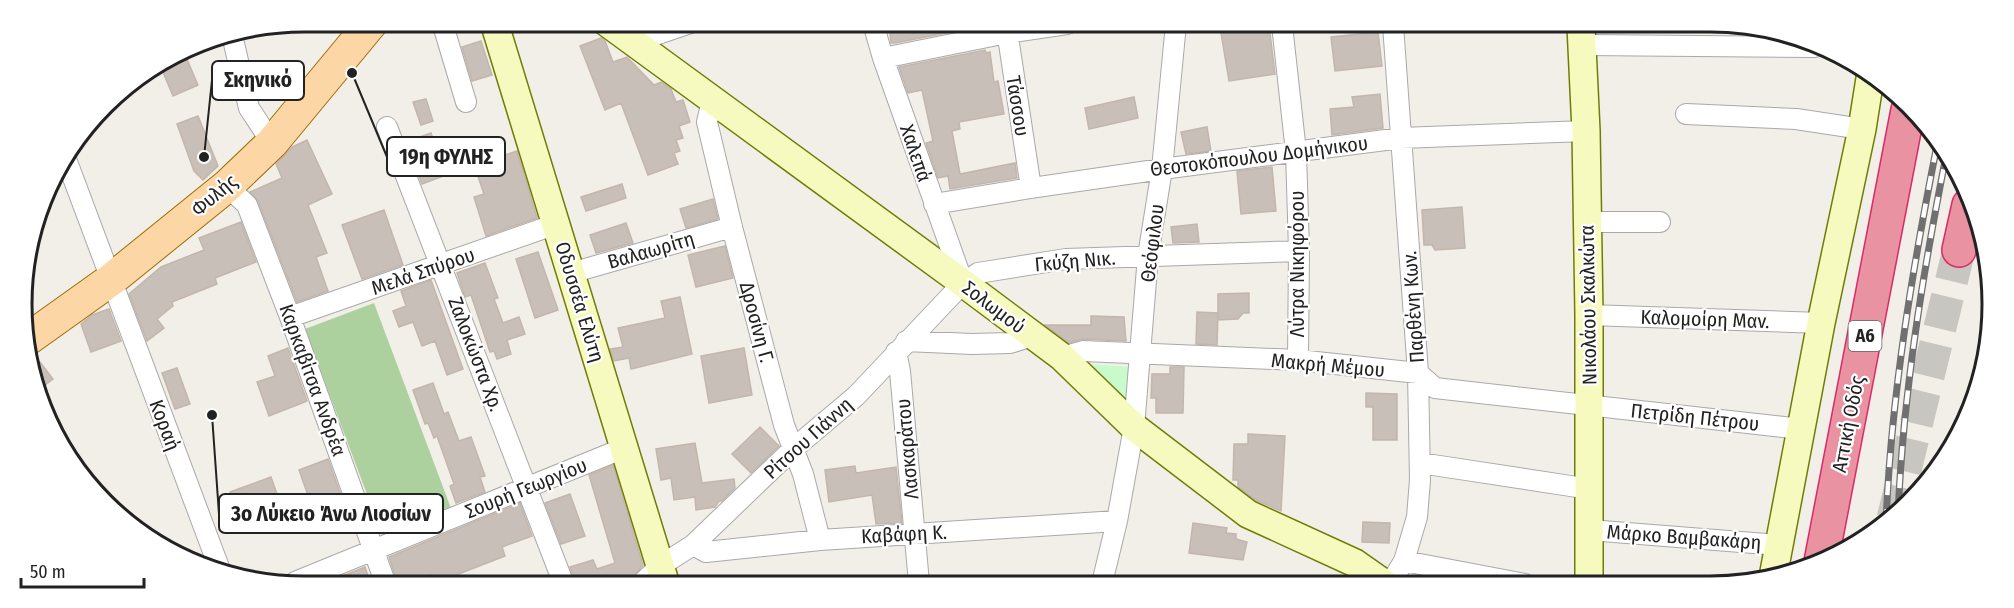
<svg xmlns="http://www.w3.org/2000/svg" width="2014" height="608" font-family="'Fira Sans Condensed',sans-serif">
<style>
.forest{fill:#add19e}
.park{fill:#c8facc}
.building{fill:#c7bfb8;stroke:#c4b6ab;stroke-width:1.5}
.lines{fill:none;stroke-linecap:round;stroke-linejoin:round}
.highway-tunnel{stroke:#c8c6c1;stroke-width:33;stroke-dasharray:33 16;stroke-linecap:butt}
.street-casing{stroke:#a9a9a9;stroke-width:22}
.secondary-casing{stroke:#707d05;stroke-width:30}
.primary-casing{stroke:#a06b00;stroke-width:34}
.highway-casing{stroke:#dc2a67;stroke-width:36}
.street{stroke:#fff;stroke-width:20}
.secondary{stroke:#f7fabf;stroke-width:27}
.primary{stroke:#fcd6a4;stroke-width:32}
.highway{stroke:#e892a2;stroke-width:33}
.rail-casing{stroke:#707070;stroke-width:7}
.rail{stroke:#fff;stroke-width:4.5;stroke-dasharray:14;stroke-linecap:butt}
.labels{text-anchor:middle;stroke-width:4.5;stroke-linejoin:round;paint-order:stroke}
.shield{fill:#fff;stroke:#646464;stroke-width:1.5}
.shield-label{font-size:18px;font-weight:bold;fill:#222}
.street-label{font-size:20px;fill:#222;stroke:#fff}
.rim{fill:none;stroke:#222;stroke-width:3}
.leader{fill:none;stroke:#222;stroke-width:2}
.callout-dot{fill:#222;stroke:#fff;stroke-width:2}
.callout{fill:#fff;stroke:#222;stroke-width:2}
.callout-label{font-size:21px;text-anchor:middle;font-weight:bold;fill:#222}
</style>
<rect width="100%" height="100%" fill="#f2efe9"/>
<path class="forest" d="M374,303L452,511L383,537L305,329Z"/>
<path class="park" d="M1088,364L1129,367L1126,399Z"/>
<path class="building" d="M889,23L982,24V26L895,43H891Z
M1234,25H1269L1275,74L1229,81L1220,27Z
M1378,32L1382,66L1335,71L1331,37Z
M601,38L605,41L613,62L627,57L654,85L661,82L671,89L676,102L683,100L690,122L679,126L683,138L676,140L680,151L674,153L678,164L648,175L621,103L605,110L580,46Z
M481,41L492,75L472,81L462,47Z
M183,50L198,85L173,96L160,65Z
M985,50L986,53L990,52L994,82L998,81L1004,114L959,122L960,129L952,131L960,174L1015,163L1017,178L950,189L948,176L938,178L926,143L933,141L922,90L908,93L899,67Z
M1380,94L1383,128L1332,135L1330,109L1354,107L1352,97Z
M1134,97L1138,118L1089,129L1085,108Z
M426,99L433,121L421,125L413,102Z
M198,116L218,166L203,180L194,171L177,124Z
M1207,127L1211,151L1186,154L1181,132Z
M431,133L446,175L422,184L406,142Z
M307,140L332,194L308,205L327,253L316,257L328,291L297,302L258,201L250,192L282,178L276,164L292,147Z
M517,151L537,218L486,236L474,197L484,194L474,165Z
M1272,167L1276,211L1241,214L1237,171Z
M622,184L626,198L586,211L581,197Z
M713,199L718,219L686,228L680,209Z
M1462,207L1465,248L1435,250L1432,245H1424L1422,210Z
M384,210L403,265L362,279L342,225Z
M241,222L256,262L215,278L217,284L172,302L173,306L157,319L164,328L147,341L129,294L161,267L204,250L199,238Z
M626,223L633,243L596,253L590,235Z
M1197,224L1199,242L1173,243L1171,227Z
M725,246L733,278L696,287L688,255Z
M538,252L558,310L535,318L516,259Z
M485,263L498,298L494,299L503,323L519,317L525,334L507,340L511,354L497,359L494,351L490,352L471,295L465,297L457,273Z
M431,280L463,369L447,375L435,341L422,346L413,322L399,327L393,311L406,306L401,291Z
M1249,293V313H1243L1238,319L1218,320V294Z
M680,297L692,354L631,369L629,358L614,361L610,349L623,347L618,328L665,318L661,301Z
M109,309L121,341L91,352L81,324L92,315Z
M1197,312L1218,313L1217,345L1196,344Z
M1091,316L1124,317L1126,341L1083,339L1069,343L1045,325H1091Z
M288,348L307,401L269,416L257,382L275,376L268,356Z
M744,348L752,395L709,403L701,356Z
M40,362L53,379L37,391L31,377L30,369Z
M1170,367H1184L1183,413H1156V398H1151L1152,374H1170Z
M177,368L190,404L175,409L162,373Z
M433,383L444,414L448,412L459,441L471,437L485,476L480,477L485,492L456,503L450,486L454,484L437,436L434,438L428,423L425,424L413,390Z
M1366,393L1397,394V440H1373V407H1366Z
M760,427L779,446L751,473L732,454Z
M1248,434L1285,436L1281,511L1256,500L1238,487V480H1233L1234,444H1248Z
M695,443L702,483L734,479L735,488L722,501H719L715,507L696,510L695,497L674,500L671,478L661,480L656,449Z
M328,459L351,523L329,531L318,501L311,504L299,470Z
M613,465L643,565L629,582H575L570,567L593,560L597,569L615,563L589,475Z
M855,466L856,473L896,467L902,523L876,524L872,495L829,502L825,470Z
M271,477L277,494L237,509L230,492Z
M570,494L585,536L561,544L545,503Z
M520,503L532,536L502,547L505,556L438,582H434L432,574L410,582H397L389,557Z
M1363,522L1390,523L1389,543L1362,542Z
M1193,523L1227,528L1226,533L1236,534V539L1247,542L1243,560L1189,553Z
M365,567L370,582H330V581Z"/>
<g class="lines">
<path class="highway-tunnel" d="M1893,519L1959,250"/>
<defs>
<path id="street" d="M442,22L466,102
M873,23L883,58L963,283
M1006,24L1031,188
M1282,25L1296,152L1299,251L1298,360
M232,35L249,108L272,143
M1583,45L1815,47
M641,48L652,36L693,22
M883,58L1007,33L1067,24
M712,101L707,122L732,227L784,425L803,474L820,540
M1686,114L1796,119L1862,129
M387,127L563,582
M66,159L220,570
M227,186L247,205L290,317L385,582
M934,204L1031,188L1162,169L1401,138L1586,131
M1587,222H1660
M571,273L732,227
M1589,315L1821,323
M290,317L556,224
M906,341L972,344L1010,343L1032,336
M896,352L900,371L919,583
M1062,357L1083,351L1298,360L1418,373L1435,388L1801,429
M1420,463L1590,489
M1589,530L1779,545
M693,545L706,552L820,540L1117,521
M1404,561L1525,584
M295,582L624,448
M643,582L660,566L693,545L793,449L856,396L963,283L978,273L1066,259L1299,251
M1102,583L1117,521L1134,427L1148,256L1162,169L1176,24
M1390,584L1404,561L1417,517L1420,480L1418,373L1393,25"/>
<path id="secondary" d="M494,22L665,582
M606,22L963,283L1062,357L1134,427L1248,514L1355,563L1385,584
M1581,26L1586,131L1589,315V584
M1773,577L1821,323L1862,129L1871,72"/>
<path id="primary" d="M28,339L112,279L227,186L272,143L373,21"/>
<path id="highway" d="M1959,250L1969,205
M1821,562L1908,110"/>
</defs>
<use href="#street" class="street-casing"/>
<use href="#secondary" class="secondary-casing"/>
<use href="#primary" class="primary-casing"/>
<use href="#highway" class="highway-casing"/>
<use href="#street" class="street"/>
<use href="#secondary" class="secondary"/>
<use href="#primary" class="primary"/>
<use href="#highway" class="highway"/>
<defs>
<path id="rail" d="M1898,516C1903,393 1923,272 1947,151
M1886,523C1891,395 1913,266 1938,140"/>
</defs>
<use href="#rail" class="rail-casing"/>
<use href="#rail" class="rail"/>
</g>
<g class="labels">
<rect class="shield" x="1848.5" y="321" width="33" height="30" rx="4.5"/>
<g class="shield-label">
<text x="1865" y="342">Α6</text>
</g>
<g class="street-label">
<text transform="translate(1018 106) rotate(81)" y="7">Τάσσου</text>
<text transform="translate(916 153) rotate(71)" y="7">Χαλεπά</text>
<text transform="translate(1259 156) rotate(-7)" y="7">Θεοτοκόπουλου Δομήνικου</text>
<text transform="translate(214 195) rotate(-40)" y="7">Φυλής</text>
<text transform="translate(1152 243) rotate(-83)" y="7">Θεόφιλου</text>
<text transform="translate(651 250) rotate(-16)" y="7">Βαλαωρίτη</text>
<text transform="translate(1075 261) rotate(-5)" y="7">Γκύζη Νικ.</text>
<text transform="translate(1297 264) rotate(-90)" y="7">Λύτρα Νικηφόρου</text>
<text transform="translate(423 271) rotate(-19)" y="7">Μελά Σπύρου</text>
<text transform="translate(580 302) rotate(73)" y="7">Οδυσσέα Ελύτη</text>
<text transform="translate(1588 305) rotate(-91)" y="7">Νικολάου Σκαλκώτα</text>
<text transform="translate(994 307) rotate(37)" y="7">Σολωμού</text>
<text transform="translate(1413 307) rotate(-94)" y="7">Παρθένη Κων.</text>
<text transform="translate(1705 319) rotate(2)" y="7">Καλομοίρη Μαν.</text>
<text transform="translate(757 322) rotate(75)" y="7">Δροσίνη Γ.</text>
<text transform="translate(476 354) rotate(69)" y="7">Ζαλοκώστα Χρ.</text>
<text transform="translate(1328 365) rotate(5)" y="7">Μακρή Μέμου</text>
<text transform="translate(313 380) rotate(70)" y="7">Καρκαβίτσα Ανδρέα</text>
<text transform="translate(1695 417) rotate(6)" y="7">Πετρίδη Πέτρου</text>
<text transform="translate(1848 424) rotate(-79)" y="7">Αττική Οδός</text>
<text transform="translate(165 425) rotate(69)" y="7">Κοραή</text>
<text transform="translate(808 438) rotate(-42)" y="7">Ρίτσου Γιάννη</text>
<text transform="translate(907 449) rotate(-95)" y="7">Λασκαράτου</text>
<text transform="translate(526 488) rotate(-22)" y="7">Σουρή Γεωργίου</text>
<text transform="translate(904 534) rotate(-3)" y="7">Καβάφη Κ.</text>
<text transform="translate(1684 537) rotate(4)" y="7">Μάρκο Βαμβακάρη</text>
</g>
</g>
<path d="M0 0H2014V608H0ZM304 32H1710A272 272 0 0 1 1982 304V304A272 272 0 0 1 1710 576H304A272 272 0 0 1 32 304V304A272 272 0 0 1 304 32Z" fill="#fff" fill-rule="evenodd"/>
<path class="rim" d="M304 32H1710A272 272 0 0 1 1982 304V304A272 272 0 0 1 1710 576H304A272 272 0 0 1 32 304V304A272 272 0 0 1 304 32Z"/>
<path class="leader" d="M204 157L212 80M352 73L387 157M212 415L219 514"/>
<g class="callout-dot">
<circle cx="204" cy="157" r="6"/>
<circle cx="352" cy="73" r="6"/>
<circle cx="212" cy="415" r="6"/>
</g>
<g class="callout">
<rect x="212" y="61" width="92" height="39" rx="6"/>
<rect x="387" y="137" width="118" height="39" rx="6"/>
<rect x="219" y="494" width="224" height="39" rx="6"/>
</g>
<g class="callout-label">
<text x="258" y="87">Σκηνικό</text>
<text x="446" y="164">19η ΦΥΛΗΣ</text>
<text x="331" y="521">3ο Λύκειο Άνω Λιοσίων</text>
</g>
<path d="M21 578v9h123v-9" fill="none" stroke="#222222" stroke-width="3"/>
<text x="30" y="578" font-size="18" fill="#222222" stroke="#ffffff" stroke-width="4.5" paint-order="stroke">50 m</text>
</svg>
